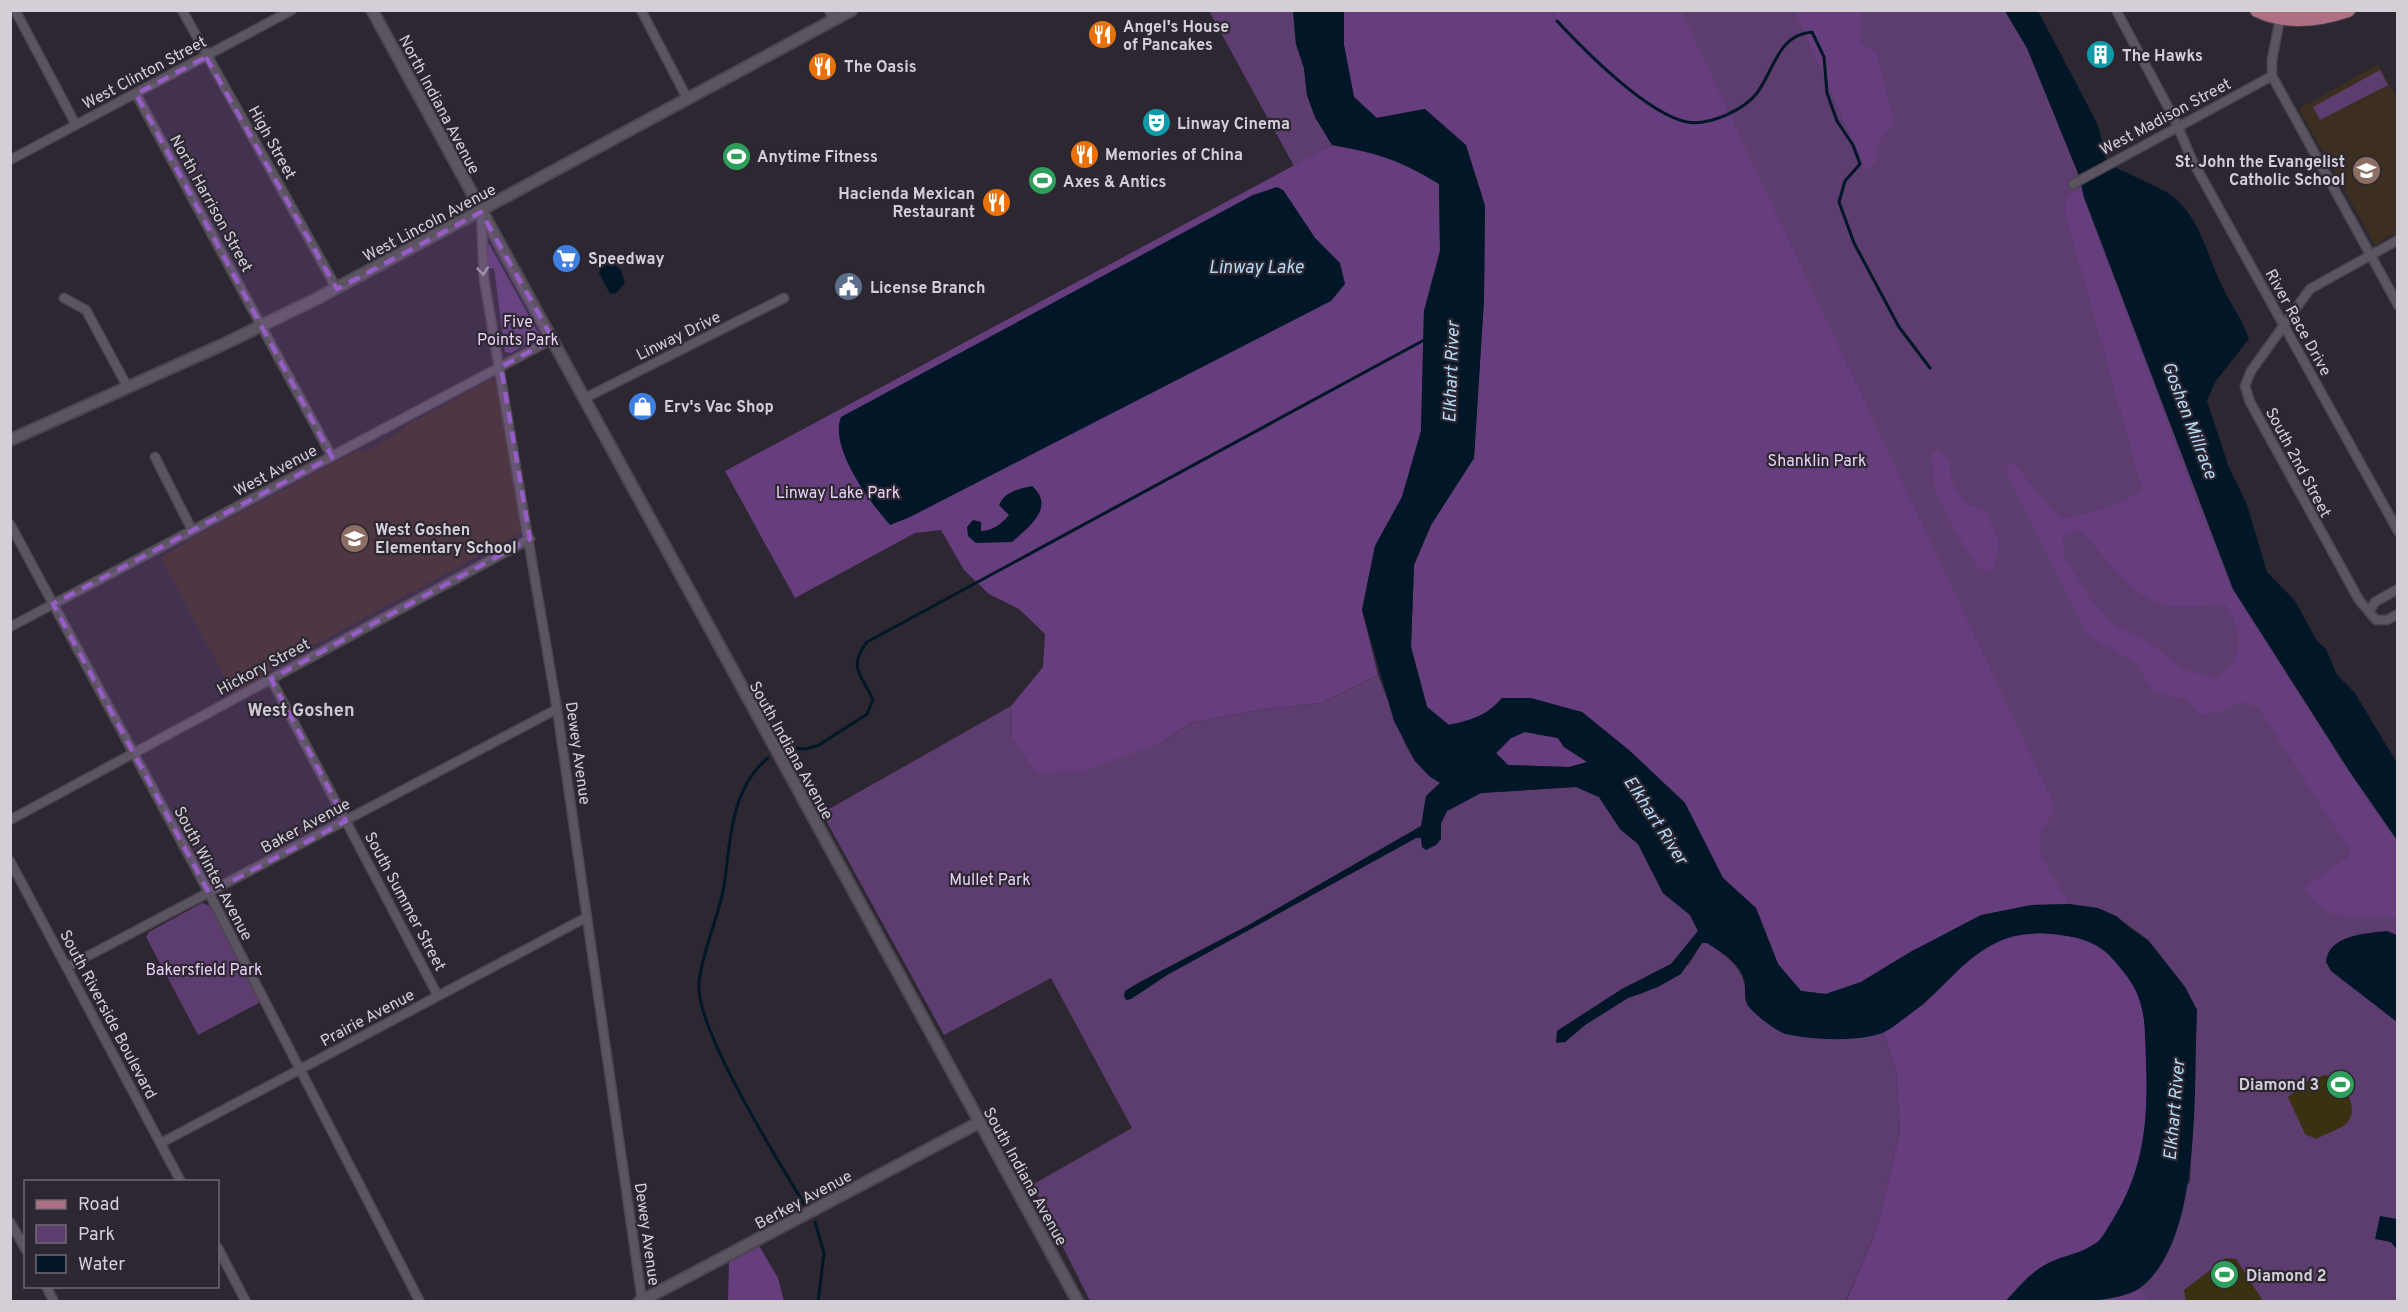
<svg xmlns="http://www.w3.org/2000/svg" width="2408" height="1312" font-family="Overpass,sans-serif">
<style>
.education{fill:#3c2e21}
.green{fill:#5d3d70}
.forest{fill:#663d7d;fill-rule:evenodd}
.sand{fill:#393110}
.water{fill:#011727;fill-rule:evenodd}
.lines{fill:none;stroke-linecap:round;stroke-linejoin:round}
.stream{stroke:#011727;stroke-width:3}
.minor-casing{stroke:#4b454e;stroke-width:11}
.tertiary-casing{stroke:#4b454e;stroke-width:14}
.primary-casing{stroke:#4b454e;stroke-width:16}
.minor{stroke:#5c5460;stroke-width:8}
.tertiary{stroke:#5c5460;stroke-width:10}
.primary{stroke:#af6f82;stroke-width:14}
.oneway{stroke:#a49ea7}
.marked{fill:#965dc6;fill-opacity:0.2;stroke:#965dc6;stroke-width:4.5;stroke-dasharray:12 8;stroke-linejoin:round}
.labels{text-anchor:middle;stroke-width:4.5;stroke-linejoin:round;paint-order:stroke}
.poi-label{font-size:16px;font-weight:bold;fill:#d4cfd7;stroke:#2d2732;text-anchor:start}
.street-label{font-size:16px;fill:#d4cfd7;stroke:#2d2732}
.park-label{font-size:16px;fill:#e8d1f7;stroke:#2d2732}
.water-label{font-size:18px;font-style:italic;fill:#b5daf7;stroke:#2d2732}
.neighbourhood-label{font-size:18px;font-weight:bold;fill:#cfc7d5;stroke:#2d2732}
</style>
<rect width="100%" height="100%" fill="#2d2732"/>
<path class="education" d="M2378,64L2397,98V232L2375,245L2299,109Z
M490,380L497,381L521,526L520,533L275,666L262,679L234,694L161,558L203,532L321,470L358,451L366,452L399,433L405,426Z"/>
<path class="green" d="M1209,11H1293L1296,44L1304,68L1307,95L1315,117L1332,145L1294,166Z
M1344,11H2005L2027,48L2080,178L2084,197L2233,589L2350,772L2397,840V1301H2077L2190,1182L2197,1010L2185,987L2148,940L2116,916L2069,904Z
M2380,70L2388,85L2320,120L2313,107Z
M489,244L540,336L511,353L505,352L494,268L487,269L485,245Z
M1378,675L1406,746L1415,761L1440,783L1426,796L1422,826L1247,926L1140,982L1125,991L1126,999H1131L1167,975L1416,838L1441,839V823L1447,811L1481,793L1576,787L1599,797L1620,829L1638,844L1663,893L1690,915L1698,931L1671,964L1622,989L1557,1031L1565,1042L1585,1025L1628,998L1646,992L1689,964L1702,943H1707C1724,954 1740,964 1745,986L1785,1034L1863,1037L1883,1032L1896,1069L1900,1132L1877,1228L1846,1301H1090L1032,1185L1132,1128L1051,978L944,1035L822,813L1011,706L1012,737L1158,744L1190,723L1263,709L1322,703Z
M202,903L211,906L261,1002L198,1035L146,937L149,932Z"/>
<path class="forest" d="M1548,10L1556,19L1554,11H1681L2048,792L2055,810L2040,833V855L2069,904L2031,905L1912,951L1861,982L1826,994L1801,991L1778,964L1756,908L1723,878L1685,803L1630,751L1582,712L1502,698C1487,716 1471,720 1449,725L1427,707L1411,647L1414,565L1431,525L1474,458L1484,299L1485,206L1466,145L1425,109L1376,118L1354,97L1344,45V11Z
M1795,11H1861L1860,43L1876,53L1894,125C1882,136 1874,145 1876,162L1866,170Z
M1332,145C1378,153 1399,160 1439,184L1440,251L1424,311L1421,431L1402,497L1375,546L1362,610L1378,675L1322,703L1263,709L1190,723L1158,744L1082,771L1036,772L1012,737L1011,706L1043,667L1045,634L1019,609L989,594L964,570L941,530L915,533L795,598L725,471ZM1283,190L1315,238L1340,264L868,500Z
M2080,189L2199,508L2232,589L2349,773L2397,842V918C2362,910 2329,931 2304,888L2352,854L2258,707L2240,702L2222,711L2199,715L2187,699L2154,693L2136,662L2088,636L2006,471L2008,465L2013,462L2046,503L2062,519L2111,507L2143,491L2064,208L2069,195ZM2079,530C2106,554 2130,600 2170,606C2188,608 2207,605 2225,604C2244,634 2246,655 2217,679L2182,669L2149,642L2114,625L2089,597L2064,556L2063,536Z
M1939,448L1949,461L1952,482L1965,504L1985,510L2000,544L1992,572L1979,569L1954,530L1936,492L1931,455Z
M1525,732L1558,738L1564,747L1588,762L1569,767L1508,765L1496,753L1511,738Z
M2040,933C2059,935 2084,936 2101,947C2113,956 2131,976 2136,989C2151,1021 2150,1106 2144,1142C2140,1169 2118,1221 2099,1241C2088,1253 2072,1253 2058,1259C2042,1266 2017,1288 2006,1301L1846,1302L1877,1228L1900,1132L1896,1069L1883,1032L1924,1004L1962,965L1985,949L2009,936Z
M758,1244L778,1278L784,1301L728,1302L729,1259Z
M2140,1288L2147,1298L2146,1301L2077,1302L2114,1298Z"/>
<path class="sand" d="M2325,1075C2342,1079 2362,1108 2346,1124C2338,1130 2325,1134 2316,1139L2305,1134L2288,1097L2308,1081Z
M2226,1258L2236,1259L2263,1301H2186L2184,1290Z"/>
<path class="water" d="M1293,11H1344V45L1354,97L1377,118L1425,109L1466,145L1485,206L1484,299L1474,458L1431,525L1414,565L1411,647L1427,707L1449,725C1471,720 1487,716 1502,698H1531L1582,712L1630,751L1685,803L1723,878L1756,908L1778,964L1801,991L1826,994L1861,982L1912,951L1981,915L2031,905L2069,904L2098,908L2116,916L2131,929L2148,940L2185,987L2197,1010C2193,1084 2204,1240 2140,1288C2116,1306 2037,1302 2006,1301C2021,1284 2036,1266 2058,1259C2072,1254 2083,1252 2096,1243C2103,1238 2107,1228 2112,1221C2150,1161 2148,1104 2145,1035C2144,998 2134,982 2109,955C2095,941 2074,936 2054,934C1976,927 1960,980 1905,1018C1898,1023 1890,1030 1882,1033C1859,1042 1811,1040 1786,1034C1777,1032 1751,1012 1747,1004C1743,996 1747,985 1743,976C1736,960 1721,952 1707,943H1702L1681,974L1658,987L1628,998L1585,1025L1565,1042L1556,1043L1557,1031L1622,989L1671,964L1698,931L1690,915L1663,893L1638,844L1620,829L1599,797L1576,787L1481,793L1447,811L1441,823V839L1436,845L1426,850L1422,847L1421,838H1416L1167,975L1131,999L1126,1000L1124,996L1125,991L1140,982L1247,926L1421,826L1426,796L1440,783L1429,776L1415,761L1394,721L1362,610L1375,546L1402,497L1421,431L1424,311L1440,251L1439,184C1402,160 1376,153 1332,145L1315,117L1307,95L1304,68L1296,44ZM1525,732L1558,738L1564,747L1587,762L1569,767L1508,765L1496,753L1511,738Z
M2005,11H2038L2097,123C2101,133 2105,157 2107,162C2111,168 2161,186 2175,198C2200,221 2205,248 2218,277C2227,299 2241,316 2249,339L2215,382L2207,401L2228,465L2247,505L2267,572L2295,601L2317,641L2326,649L2337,675L2355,693L2397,763V840L2350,772L2233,589L2084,197L2080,178L2027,48Z
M1277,187L1283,190L1315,238L1340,263L1345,284L1331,301L910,517L890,525C870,502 829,448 841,417L1253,195Z
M612,263L621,270L625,283L616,293L610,294L599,273L601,268Z
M1032,486C1056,507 1029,527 1012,542L976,543L968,536L967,527L973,520L981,522V531C992,531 1002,524 1009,515L999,505C1005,491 1019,489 1032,486Z
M2387,931L2397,935V1022L2331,971L2326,962C2328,935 2367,933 2387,931Z
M2380,1216L2397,1219V1250L2391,1242L2375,1239Z"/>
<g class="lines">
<path class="stream" d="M1557,21C1584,50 1647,114 1687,122C1709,126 1744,110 1757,93C1775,68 1778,35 1812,32L1824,57L1827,93L1837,121L1853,145L1860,164L1845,181L1839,202L1854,243L1899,327L1930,368
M792,748L806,749L819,745L867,714L873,700C862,675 847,668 867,642L1426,339
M768,758C732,787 730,838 725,880C721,913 703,946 699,982C694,1027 778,1160 804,1204
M815,1222L824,1253L818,1302"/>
<defs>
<path id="minor" d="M15,10L76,125
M182,10L337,289
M641,10L688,100
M829,10L834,20
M2116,10L2175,120L2192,160L2398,531
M2280,18L2272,60V76L2398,305
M136,94L332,457
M10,160L292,10
M2073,184L2272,76
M481,212L484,279L557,709L642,1300
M2398,240L2310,289L2251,371L2245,386L2250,402L2359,600L2376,620H2387L2398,614
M64,298L86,310L127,386
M585,398L784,298
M155,457L192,530
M10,524L209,893L420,1302
M2370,610L2375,602L2398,589
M10,627L553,339
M271,679L438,996
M10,820L530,539
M10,861L181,1182
M67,967L557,709
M161,1143L587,917
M10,1222L26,1250
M218,1248L246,1302
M46,1286L54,1302"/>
<path id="tertiary" d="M372,10L1078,1302
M10,440L224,344L316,299L852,10
M639,1302L980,1122"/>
<path id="primary" d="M2257,10C2286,24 2318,20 2348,10"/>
</defs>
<use href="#minor" class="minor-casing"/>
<use href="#tertiary" class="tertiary-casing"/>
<use href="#primary" class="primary-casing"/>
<use href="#minor" class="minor"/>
<use href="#tertiary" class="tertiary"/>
<use href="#primary" class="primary"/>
</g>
<defs><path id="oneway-chevron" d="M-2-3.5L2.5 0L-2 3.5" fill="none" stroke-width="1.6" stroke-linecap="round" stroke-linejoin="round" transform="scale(1.5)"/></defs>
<use class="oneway" href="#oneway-chevron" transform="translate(483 271) rotate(84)"/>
<path class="marked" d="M206,57L337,289L481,212L553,339L501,367L530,539L271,679L346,821L209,893L53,604L332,457L136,94Z"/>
<defs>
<symbol id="restaurant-disc" viewBox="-11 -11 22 22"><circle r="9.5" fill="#e8710a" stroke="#2d2732"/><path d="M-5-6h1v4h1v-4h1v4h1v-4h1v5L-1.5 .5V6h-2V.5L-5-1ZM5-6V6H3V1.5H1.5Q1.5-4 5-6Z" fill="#fff"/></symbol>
<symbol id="building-disc" viewBox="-11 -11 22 22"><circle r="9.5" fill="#0f9aa8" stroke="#2d2732"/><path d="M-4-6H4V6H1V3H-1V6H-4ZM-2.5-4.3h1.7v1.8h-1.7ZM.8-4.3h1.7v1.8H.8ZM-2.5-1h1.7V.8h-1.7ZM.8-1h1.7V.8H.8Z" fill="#fff"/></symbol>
<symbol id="theatre-disc" viewBox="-11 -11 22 22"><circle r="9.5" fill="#0f9aa8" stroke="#2d2732"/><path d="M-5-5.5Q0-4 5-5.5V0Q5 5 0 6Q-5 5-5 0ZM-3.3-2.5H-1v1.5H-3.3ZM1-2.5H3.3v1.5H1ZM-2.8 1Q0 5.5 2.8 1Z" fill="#fff"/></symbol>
<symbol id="stadium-disc" viewBox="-11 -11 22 22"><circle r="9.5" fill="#2e9e5b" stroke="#2d2732"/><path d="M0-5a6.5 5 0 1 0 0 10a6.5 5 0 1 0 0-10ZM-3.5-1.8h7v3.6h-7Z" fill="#fff"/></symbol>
<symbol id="school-disc" viewBox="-11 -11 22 22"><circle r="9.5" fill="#8d6e63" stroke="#2d2732"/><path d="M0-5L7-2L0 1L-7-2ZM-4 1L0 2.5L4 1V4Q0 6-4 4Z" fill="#fff"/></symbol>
<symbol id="supermarket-disc" viewBox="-11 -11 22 22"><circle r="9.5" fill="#3f7fe0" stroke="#2d2732"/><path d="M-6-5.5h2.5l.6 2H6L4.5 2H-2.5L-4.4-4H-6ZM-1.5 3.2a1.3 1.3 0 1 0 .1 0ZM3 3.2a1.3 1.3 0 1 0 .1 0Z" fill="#fff"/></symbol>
<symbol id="civic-disc" viewBox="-11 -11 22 22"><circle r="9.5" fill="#5c6f8a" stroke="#2d2732"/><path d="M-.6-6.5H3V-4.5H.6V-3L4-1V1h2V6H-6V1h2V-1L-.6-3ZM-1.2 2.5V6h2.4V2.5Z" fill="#fff"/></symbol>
<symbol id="shop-disc" viewBox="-11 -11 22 22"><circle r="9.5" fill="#3f7fe0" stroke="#2d2732"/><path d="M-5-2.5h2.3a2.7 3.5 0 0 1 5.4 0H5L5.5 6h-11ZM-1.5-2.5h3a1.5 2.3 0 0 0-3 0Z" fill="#fff"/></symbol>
</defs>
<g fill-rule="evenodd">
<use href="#restaurant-disc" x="1086" y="18" width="33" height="33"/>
<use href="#building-disc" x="2084" y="38" width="33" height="33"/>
<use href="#restaurant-disc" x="806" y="50" width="33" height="33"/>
<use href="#theatre-disc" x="1140" y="106" width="33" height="33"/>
<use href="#restaurant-disc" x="1068" y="138" width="33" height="33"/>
<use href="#stadium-disc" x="720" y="140" width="33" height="33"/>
<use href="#school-disc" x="2350" y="154" width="33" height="33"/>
<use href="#stadium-disc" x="1026" y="164" width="33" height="33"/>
<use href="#restaurant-disc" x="980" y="186" width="33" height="33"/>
<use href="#supermarket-disc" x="550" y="242" width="33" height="33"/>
<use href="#civic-disc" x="832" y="270" width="33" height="33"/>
<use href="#shop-disc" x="626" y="390" width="33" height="33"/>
<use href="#school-disc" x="338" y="522" width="33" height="33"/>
<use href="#stadium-disc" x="2324" y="1068" width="33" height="33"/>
<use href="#stadium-disc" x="2208" y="1258" width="33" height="33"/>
</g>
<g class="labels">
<g class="poi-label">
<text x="1123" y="32">Angel's House<tspan x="1123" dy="18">of Pancakes</tspan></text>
<text x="2122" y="61">The Hawks</text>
<text x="844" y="72">The Oasis</text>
<text x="1177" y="129">Linway Cinema</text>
<text x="1105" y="160">Memories of China</text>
<text x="757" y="162">Anytime Fitness</text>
<text x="2345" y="167" text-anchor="end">St. John the Evangelist<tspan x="2345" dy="18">Catholic School</tspan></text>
<text x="1063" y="187">Axes &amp; Antics</text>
<text x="975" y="199" text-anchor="end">Hacienda Mexican<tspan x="975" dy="18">Restaurant</tspan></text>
<text x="588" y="264">Speedway</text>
<text x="870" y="293">License Branch</text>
<text x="664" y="412">Erv's Vac Shop</text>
<text x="375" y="535">West Goshen<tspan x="375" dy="18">Elementary School</tspan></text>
<text x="2319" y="1090" text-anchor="end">Diamond 3</text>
<text x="2246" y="1281">Diamond 2</text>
</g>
<g class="street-label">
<text transform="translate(144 72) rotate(-28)" y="6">West Clinton Street</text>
<text transform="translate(440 104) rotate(62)" y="6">North Indiana Avenue</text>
<text transform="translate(2165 116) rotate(-28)" y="6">West Madison Street</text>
<text transform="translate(273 142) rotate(61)" y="6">High Street</text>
<text transform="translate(212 203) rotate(61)" y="6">North Harrison Street</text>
<text transform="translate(429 222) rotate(-28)" y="6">West Lincoln Avenue</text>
<text transform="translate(2299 322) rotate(61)" y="6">River Race Drive</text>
<text transform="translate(678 335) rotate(-26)" y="6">Linway Drive</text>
<text transform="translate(2299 462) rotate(62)" y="6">South 2nd Street</text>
<text transform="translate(275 470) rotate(-28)" y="6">West Avenue</text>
<text transform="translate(263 666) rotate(-28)" y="6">Hickory Street</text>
<text transform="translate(792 750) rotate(61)" y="6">South Indiana Avenue</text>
<text transform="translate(579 753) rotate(82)" y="6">Dewey Avenue</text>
<text transform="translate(305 825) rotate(-28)" y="6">Baker Avenue</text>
<text transform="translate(214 873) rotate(62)" y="6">South Winter Avenue</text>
<text transform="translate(406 901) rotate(62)" y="6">South Summer Street</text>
<text transform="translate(109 1014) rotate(62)" y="6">South Riverside Boulevard</text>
<text transform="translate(367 1017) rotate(-28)" y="6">Prairie Avenue</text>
<text transform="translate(1026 1176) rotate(61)" y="6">South Indiana Avenue</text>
<text transform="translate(803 1199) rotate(-28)" y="6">Berkey Avenue</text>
<text transform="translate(648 1234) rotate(82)" y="6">Dewey Avenue</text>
</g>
<g class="park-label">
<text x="518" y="327">Five<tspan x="518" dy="18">Points Park</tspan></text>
<text x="1817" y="466">Shanklin Park</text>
<text x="838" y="498">Linway Lake Park</text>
<text x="990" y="885">Mullet Park</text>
<text x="204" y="975">Bakersfield Park</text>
</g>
<g class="water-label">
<text x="1256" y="273">Linway Lake</text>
<text transform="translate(1451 372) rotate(-88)" y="6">Elkhart River</text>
<text transform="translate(2190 420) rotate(69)" y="6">Goshen Millrace</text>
<text transform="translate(1656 820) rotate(57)" y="6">Elkhart River</text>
<text transform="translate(2174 1110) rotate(-85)" y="6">Elkhart River</text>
</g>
<g class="neighbourhood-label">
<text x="301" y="716">West Goshen</text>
</g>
</g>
<rect width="2408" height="1312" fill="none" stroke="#d4cfd7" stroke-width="24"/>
<rect x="24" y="1180" width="195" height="108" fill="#2d2732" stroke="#706a74" stroke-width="1.5"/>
<rect x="36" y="1200" width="30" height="9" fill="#af6f82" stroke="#706a74" stroke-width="1.5"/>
<text x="78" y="1210" font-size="18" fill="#d4cfd7">Road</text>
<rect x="36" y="1225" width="30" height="18" fill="#5d3d70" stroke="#706a74" stroke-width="1.5"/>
<text x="78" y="1240" font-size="18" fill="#d4cfd7">Park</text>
<rect x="36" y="1255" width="30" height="18" fill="#011727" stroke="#706a74" stroke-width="1.5"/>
<text x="78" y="1270" font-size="18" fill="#d4cfd7">Water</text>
</svg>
